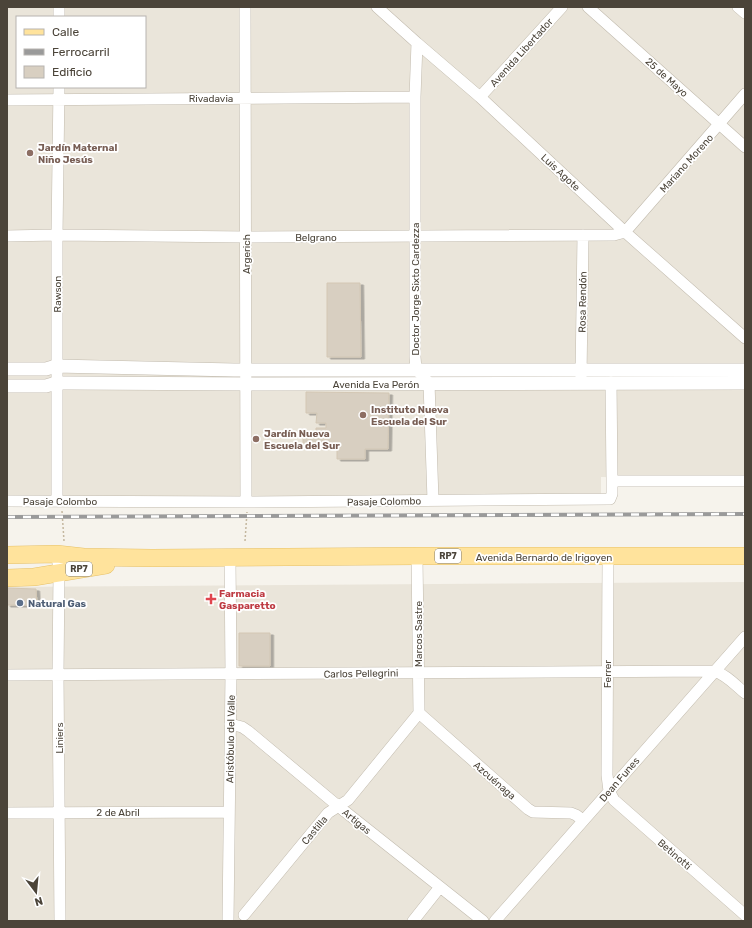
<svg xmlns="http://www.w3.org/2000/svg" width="752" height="928" font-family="Rubik,sans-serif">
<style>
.residential{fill:#eae5da;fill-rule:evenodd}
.building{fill:#d8cfc1;stroke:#d3c7b4;filter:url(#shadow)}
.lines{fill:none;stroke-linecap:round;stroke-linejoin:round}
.minor-casing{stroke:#c2bbae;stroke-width:12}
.tertiary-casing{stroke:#c2bbae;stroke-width:14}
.primary-casing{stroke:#e6c16a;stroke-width:18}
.path{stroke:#c4b79f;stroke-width:1.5;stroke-dasharray:2 2;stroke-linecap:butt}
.minor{stroke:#fff;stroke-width:11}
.tertiary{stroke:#fff;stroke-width:13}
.primary{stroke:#ffe39c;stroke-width:17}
.rail-casing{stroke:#9a9a9a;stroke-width:4}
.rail{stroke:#fff;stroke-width:2.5;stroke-dasharray:8;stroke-linecap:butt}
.education-dot{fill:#8d6e63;stroke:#fff;stroke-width:1.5}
.health-dot{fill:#e0444e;stroke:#fff;stroke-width:1.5}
.service-dot{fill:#5c6f8a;stroke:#fff;stroke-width:1.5}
.labels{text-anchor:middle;stroke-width:3.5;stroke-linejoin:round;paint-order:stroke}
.shield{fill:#fff;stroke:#817c74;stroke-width:1}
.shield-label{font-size:9px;font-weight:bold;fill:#4b4439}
.street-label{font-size:10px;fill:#4b4439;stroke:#fff}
.education-label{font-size:10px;font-weight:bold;fill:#785e54;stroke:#fff;text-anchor:start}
.health-label{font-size:10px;font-weight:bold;fill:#be3a42;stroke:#fff;text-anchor:start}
.service-label{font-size:10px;font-weight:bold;fill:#4e5e75;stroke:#fff;text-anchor:start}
</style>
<defs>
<filter id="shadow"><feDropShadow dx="3.5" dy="2" stdDeviation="0" flood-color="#0004"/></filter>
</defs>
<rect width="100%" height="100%" fill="#f6f3ec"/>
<path class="residential" d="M7,7H745V477H601V497L7,499ZM17,17H145V87H17Z
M745,582V921H7V587Z"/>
<path class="building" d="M327,283H360L361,357H327Z
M306,392L389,393L388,449H365V459H337V446H303V434H316V428H326V423H316L317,413H306Z
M7,588L36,589L37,605H7Z
M239,633H270V666H239Z"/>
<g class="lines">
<defs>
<path id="minor" d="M59,7V17
M245,7L246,502
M377,7L417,43L480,97L625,232L745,338
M588,7L745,147
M738,7L745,13
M417,43L415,97V357L416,369L429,383L433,500
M480,97L562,7
M7,100L415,97
M7,236L57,235L246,237L614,235L625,232L745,94
M581,378L583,235
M611,382L612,481
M57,500V235L59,87
M7,501L246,502L610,499L612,494V481H745
M57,554L59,573L58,674L60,921
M417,556L419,713
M608,557L607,775L609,791L614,800L745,915
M7,675L714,671C727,675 735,685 745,693
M419,713L528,809L533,812L571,813L576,815L583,820
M230,724L242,727L248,731L338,806L483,921
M7,813L229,812
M244,915L328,813L348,800L419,713
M228,921L231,674L230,557
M413,921L440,887
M495,921L745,637"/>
<path id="tertiary" d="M7,369H46L56,366L234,370H745
M7,386H46L56,383H70L258,384L745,383"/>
<path id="primary" d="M7,555L57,554L84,557L152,558L417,556H745
M7,578L34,577L106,565"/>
</defs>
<use href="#minor" class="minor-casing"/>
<use href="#tertiary" class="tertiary-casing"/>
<use href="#primary" class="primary-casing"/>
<path class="path" d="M62,511L64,541
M245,541L247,512"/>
<use href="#minor" class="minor"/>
<use href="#tertiary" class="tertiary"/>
<use href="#primary" class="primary"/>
<defs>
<path id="rail" d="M7,517L745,514"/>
</defs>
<use href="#rail" class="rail-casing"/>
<use href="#rail" class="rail"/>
</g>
<g class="education-dot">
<circle cx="30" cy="153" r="4"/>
<circle cx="363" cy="415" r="4"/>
<circle cx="256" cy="439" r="4"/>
</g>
<path class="health-dot" d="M209 593h4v4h4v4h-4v4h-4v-4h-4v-4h4z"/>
<circle class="service-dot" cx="20" cy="603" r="4"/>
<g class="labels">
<g class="shield">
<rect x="435" y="549" width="26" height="14" rx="3"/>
<rect x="66" y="562" width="26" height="14" rx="3"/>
</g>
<g class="shield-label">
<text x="448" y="559">RP7</text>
<text x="79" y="572">RP7</text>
</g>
<g class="street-label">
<text transform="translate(521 52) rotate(-48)" y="4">Avenida Libertador</text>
<text transform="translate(667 77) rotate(42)" y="4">25 de Mayo</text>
<text x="211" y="102">Rivadavia</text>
<text transform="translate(686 163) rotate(-48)" y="4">Mariano Moreno</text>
<text transform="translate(561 172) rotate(43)" y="4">Luis Agote</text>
<text x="316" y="241">Belgrano</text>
<text transform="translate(246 254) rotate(-90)" y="4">Argerich</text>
<text transform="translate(415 289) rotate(-90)" y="4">Doctor Jorge Sixto Cardezza</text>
<text transform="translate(57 294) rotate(-90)" y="4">Rawson</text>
<text transform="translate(582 302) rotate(-89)" y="4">Rosa Rendón</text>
<text x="376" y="388">Avenida Eva Perón</text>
<text x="60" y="505">Pasaje Colombo</text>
<text transform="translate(384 501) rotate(-1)" y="4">Pasaje Colombo</text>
<text x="544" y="561">Avenida Bernardo de Irigoyen</text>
<text transform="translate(418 634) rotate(-90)" y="4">Marcos Sastre</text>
<text transform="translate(361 673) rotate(-1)" y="4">Carlos Pellegrini</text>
<text transform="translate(607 674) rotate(-90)" y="4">Ferrer</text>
<text transform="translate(59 738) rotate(-90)" y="4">Liniers</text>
<text transform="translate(230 739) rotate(-89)" y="4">Aristóbulo del Valle</text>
<text transform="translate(619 779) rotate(-49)" y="4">Dean Funes</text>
<text transform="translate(495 780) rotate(41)" y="4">Azcuénaga</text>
<text x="118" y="816">2 de Abril</text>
<text transform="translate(357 821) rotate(39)" y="4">Artigas</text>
<text transform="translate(314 830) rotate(-50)" y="4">Castilla</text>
<text transform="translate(675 854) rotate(41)" y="4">Betinotti</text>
</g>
<g class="education-label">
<text x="38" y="151">Jardín Maternal<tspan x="38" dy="12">Niño Jesús</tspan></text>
<text x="371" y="413">Instituto Nueva<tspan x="371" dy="12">Escuela del Sur</tspan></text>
<text x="264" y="437">Jardín Nueva<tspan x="264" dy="12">Escuela del Sur</tspan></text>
</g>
<g class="health-label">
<text x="219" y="597">Farmacia<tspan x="219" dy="12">Gasparetto</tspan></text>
</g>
<g class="service-label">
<text x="28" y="607">Natural Gas</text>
</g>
</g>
<rect width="752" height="928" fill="none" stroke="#4b4439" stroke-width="16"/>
<rect x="16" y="16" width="130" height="72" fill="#ffffff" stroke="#b7b4b0"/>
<rect x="24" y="29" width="20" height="6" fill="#ffe39c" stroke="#b7b4b0"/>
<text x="52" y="36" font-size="12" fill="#4b4439">Calle</text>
<rect x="24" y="49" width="20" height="6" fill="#9a9a9a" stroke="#b7b4b0"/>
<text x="52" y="56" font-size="12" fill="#4b4439">Ferrocarril</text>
<rect x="24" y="66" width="20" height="12" fill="#d8cfc1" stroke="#b7b4b0"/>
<text x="52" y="76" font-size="12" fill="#4b4439">Edificio</text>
<g transform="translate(36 892) rotate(164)" stroke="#ffffff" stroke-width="3" paint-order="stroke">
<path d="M0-3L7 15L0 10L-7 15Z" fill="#4b4439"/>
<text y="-6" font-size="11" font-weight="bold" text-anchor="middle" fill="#4b4439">N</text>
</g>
</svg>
